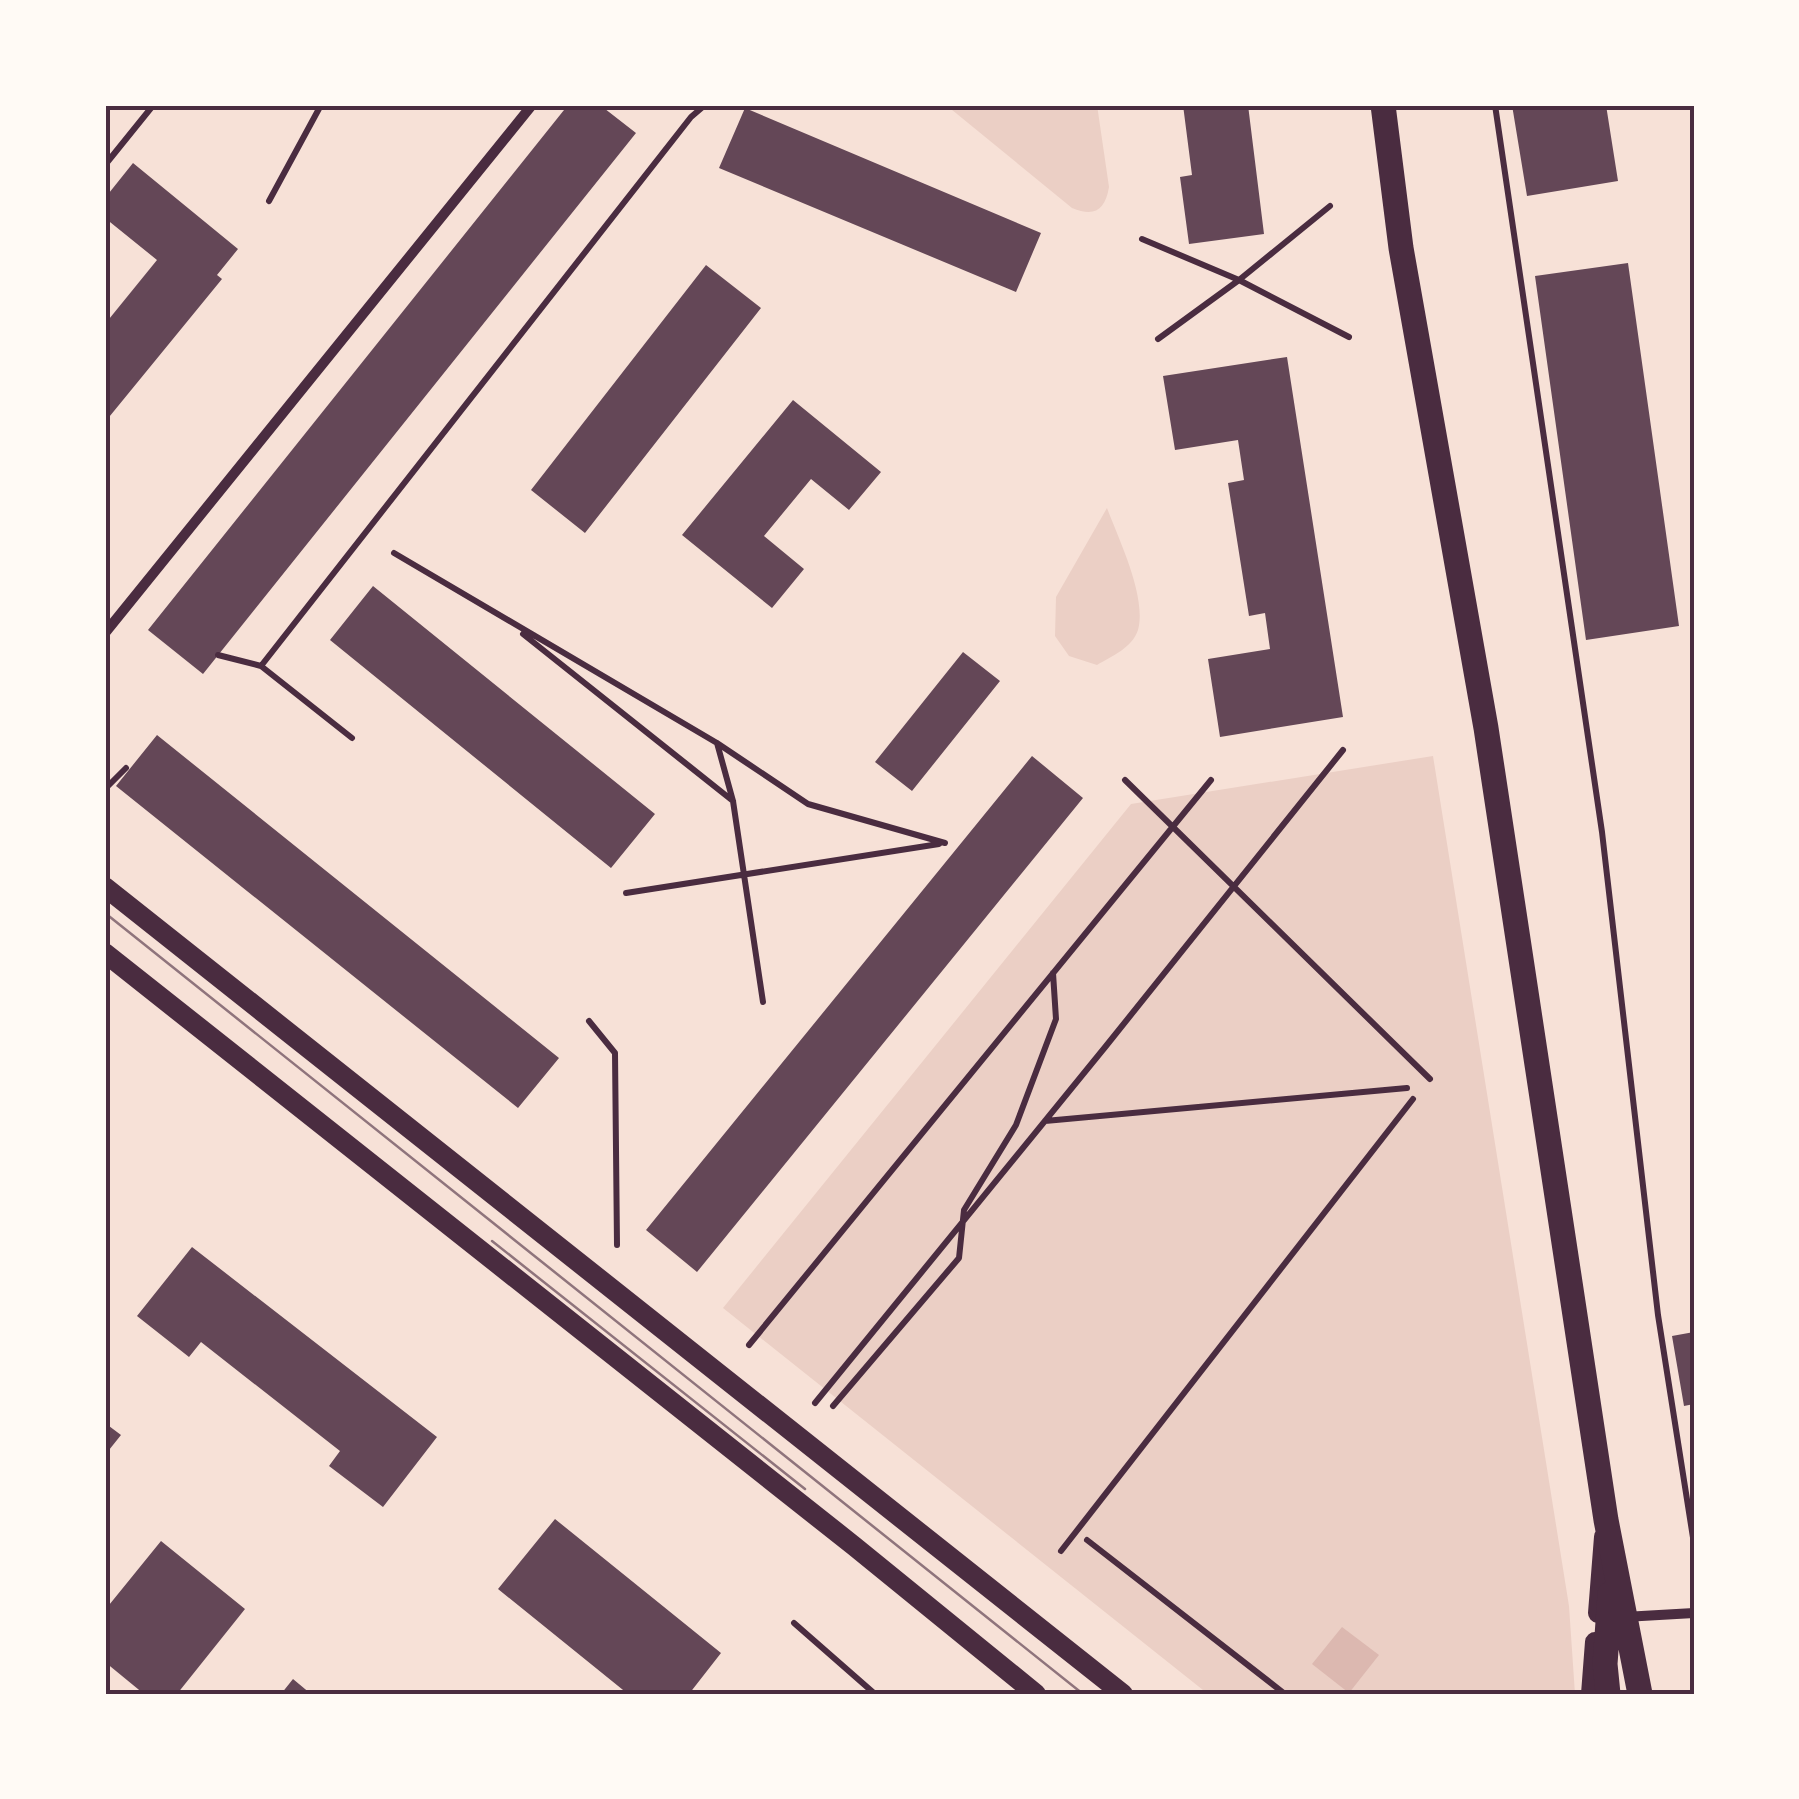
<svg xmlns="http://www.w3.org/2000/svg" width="1799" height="1799" font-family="'Open Sans',sans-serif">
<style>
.green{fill:#ebcfc5}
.water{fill:#dcb8b0}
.building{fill:#644757}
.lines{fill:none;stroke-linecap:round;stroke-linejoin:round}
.path{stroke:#4a2c40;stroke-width:6}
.minor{stroke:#4a2c40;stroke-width:10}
.secondary{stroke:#4a2c40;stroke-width:20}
.primary{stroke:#4a2c40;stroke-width:25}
.tram{stroke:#8f747c;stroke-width:2.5}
.neatline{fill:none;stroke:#4a2c40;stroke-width:4}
</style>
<rect width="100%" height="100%" fill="#f7e1d7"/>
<path class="green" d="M946,105H1097L1109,187C1105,211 1094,217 1072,208Z
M1107,508C1119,540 1147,597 1138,630C1132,648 1112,656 1097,665L1069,656L1055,636L1056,597Z
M1433,756L1569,1606L1575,1694H1208L723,1308L1131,804Z"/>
<path class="water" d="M1342,1627L1379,1655L1349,1693L1312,1664Z"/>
<path class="building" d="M568,105H600L636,133L203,674L148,630Z
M1171,105H1248L1264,234L1189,244L1180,177L1192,175L1183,105V107L1172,109Z
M1512,105H1606L1618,181L1527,196Z
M745,108L1041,233L1016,292L719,168Z
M133,163L238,249L217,275L222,279L105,422V324L157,260L105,218V198Z
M1628,263L1679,626L1586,640L1535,276Z
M706,265L761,308L585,533L531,490Z
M1287,357L1343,717L1220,737L1208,659L1270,649L1265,613L1249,616L1228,483L1244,480L1238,440L1175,450L1163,376Z
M793,400L881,472L849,510L811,479L764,536L804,569L772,608L682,535Z
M373,586L655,814L611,868L330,640Z
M963,652L1000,681L912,791L875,762Z
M157,735L559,1058L518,1108L116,786Z
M1032,756L1083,798L697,1272L646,1230Z
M192,1247L437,1437L383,1507L329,1466L340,1451L201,1342L189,1357L137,1316Z
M1694,1332V1404L1684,1406L1672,1336Z
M105,1423L121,1435L105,1455Z
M555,1519L721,1653L689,1694H628L498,1589Z
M161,1541L245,1609L177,1694H144L105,1662V1610Z
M293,1679L311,1694H281Z"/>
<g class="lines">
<path class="path" d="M1495,105L1602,832L1658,1315L1694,1544
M105,165L151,108
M269,201L321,105
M1142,239L1239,280L1349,337
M1158,339L1239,280L1330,206
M394,553L717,743L808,804L945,843
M523,634L733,801
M218,655L261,666L352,738
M261,666L691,117L705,105
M717,743L733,801L763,1002
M1125,780L1430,1079
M105,789L126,768
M626,893L939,844
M589,1021L615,1053L617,1245
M1045,1121L1407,1088
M749,1345L1211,780
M815,1403L1106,1046L1343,750
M833,1406L959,1258L964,1210L1016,1125L1056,1019L1053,973
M1087,1540L1285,1694
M1061,1551L1413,1099
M794,1623L875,1694"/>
<path class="minor" d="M105,633L532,105
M1624,1617L1694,1613"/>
<path class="secondary" d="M105,887L1123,1694
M105,953L854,1546L1036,1694
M1598,1613L1604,1537
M1591,1694L1595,1642"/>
<path class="primary" d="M1383,105L1401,248L1486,728L1606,1520L1640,1694
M1608,1694L1605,1664L1610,1594"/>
<path class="tram" d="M105,913L1083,1694
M492,1241L805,1489"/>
</g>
<rect width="1799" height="1799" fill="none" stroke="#fffaf5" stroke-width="215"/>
<rect x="108" y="108" width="1584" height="1584" class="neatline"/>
</svg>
